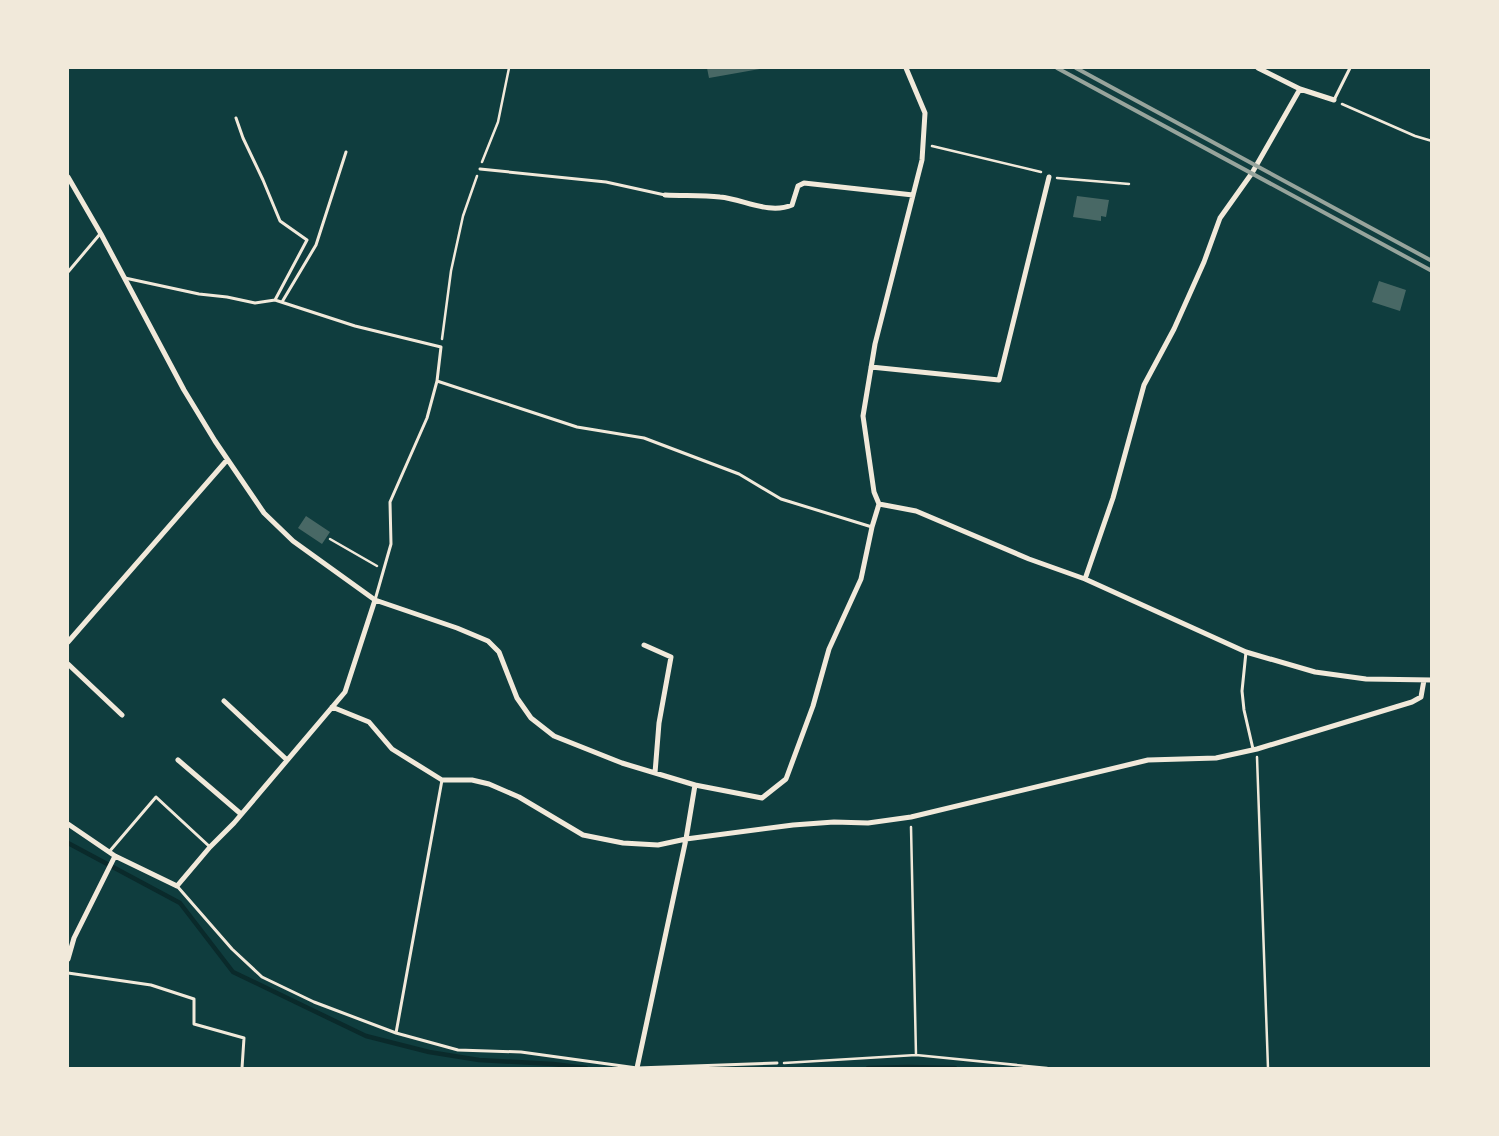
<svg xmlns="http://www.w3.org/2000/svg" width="1499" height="1136" font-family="Ubuntu,sans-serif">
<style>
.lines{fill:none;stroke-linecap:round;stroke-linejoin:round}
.stream{stroke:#0a2a2b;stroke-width:4.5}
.building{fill:#486865}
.path{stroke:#f1e9da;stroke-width:2.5}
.service{stroke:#f1e9da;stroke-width:3}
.minor{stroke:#f1e9da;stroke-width:5}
.rail{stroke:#97a49c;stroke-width:4}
</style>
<rect width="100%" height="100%" fill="#0f3d3e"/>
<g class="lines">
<path class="stream" d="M68,843L180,903L233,972L366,1036L429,1052L479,1060L553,1064L586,1068
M868,1068L908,1067L955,1068"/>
</g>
<path class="building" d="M707,68H765L709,78Z
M1077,196L1109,200L1106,217L1101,216V221L1073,217Z
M1379,281L1406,290L1400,311L1372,302Z
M306,516L330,532L322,544L298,528Z"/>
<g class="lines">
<path class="path" d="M1342,104L1415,136L1432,141
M932,146L1041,172
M482,162L498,122L509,68
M1057,178L1129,184
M442,339L451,271L463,216L477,176
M330,539L377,566
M1257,757L1268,1068
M911,827L916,1055
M784,1063L916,1055L1047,1068"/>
<path class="service" d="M1334,100L1350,68
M236,118L243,138L263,180L280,221L307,240L275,300
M480,169L606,182L665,195
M68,272L100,234
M125,278L199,294L227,297L255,303L275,300L355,326L441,347L437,381L427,418L390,502L391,544L375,600
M282,302L316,245L346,152
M437,381L577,427L644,438L739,474L781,499L872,527
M1246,652L1242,691L1244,710L1253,749
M109,852L156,797L210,847
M177,886L232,949L262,977L314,1002L396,1033L458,1050L521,1052L637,1068L777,1063
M68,973L151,985L194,999V1024L244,1038L242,1068
M396,1033L442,780"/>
<path class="minor" d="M1258,68L1300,89L1334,100
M68,177L101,234L184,390L215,441L264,513L293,541L375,600L457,628L488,641L499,652L517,698L531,718L554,736L622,763L695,785
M665,195C683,196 702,195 720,197C743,199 769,215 792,205L798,186L804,183L913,195
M871,367L999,380L1049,177
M879,504L874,492L863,416L875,344L922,160L925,113L906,68
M1085,579L1113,498L1144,385L1174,329L1204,262L1220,218L1252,173L1300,89
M68,642L227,460
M644,645L671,657L659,723L655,773
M68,664L122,715
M224,701L287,760
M332,707L369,722L392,749L442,780H472L489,784L519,797L583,835L623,843L658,845L686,839L793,825L834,822L868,823L911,817L1148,760L1216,758L1257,749L1412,702L1421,697L1424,680
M178,760L241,814
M68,824L115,856L177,886L210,847L234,823L345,692L375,600
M68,959L74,938L115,856
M637,1068L686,839L695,785L762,798L786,779L813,706L829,649L861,579L872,527L879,504L916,511L1029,559L1085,579L1246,652L1315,672L1366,679L1432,680"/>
<path class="rail" d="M1057,68L1432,271
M1076,68L1432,261"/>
</g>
<rect width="1499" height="1136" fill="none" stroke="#f1e9da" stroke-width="138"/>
</svg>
